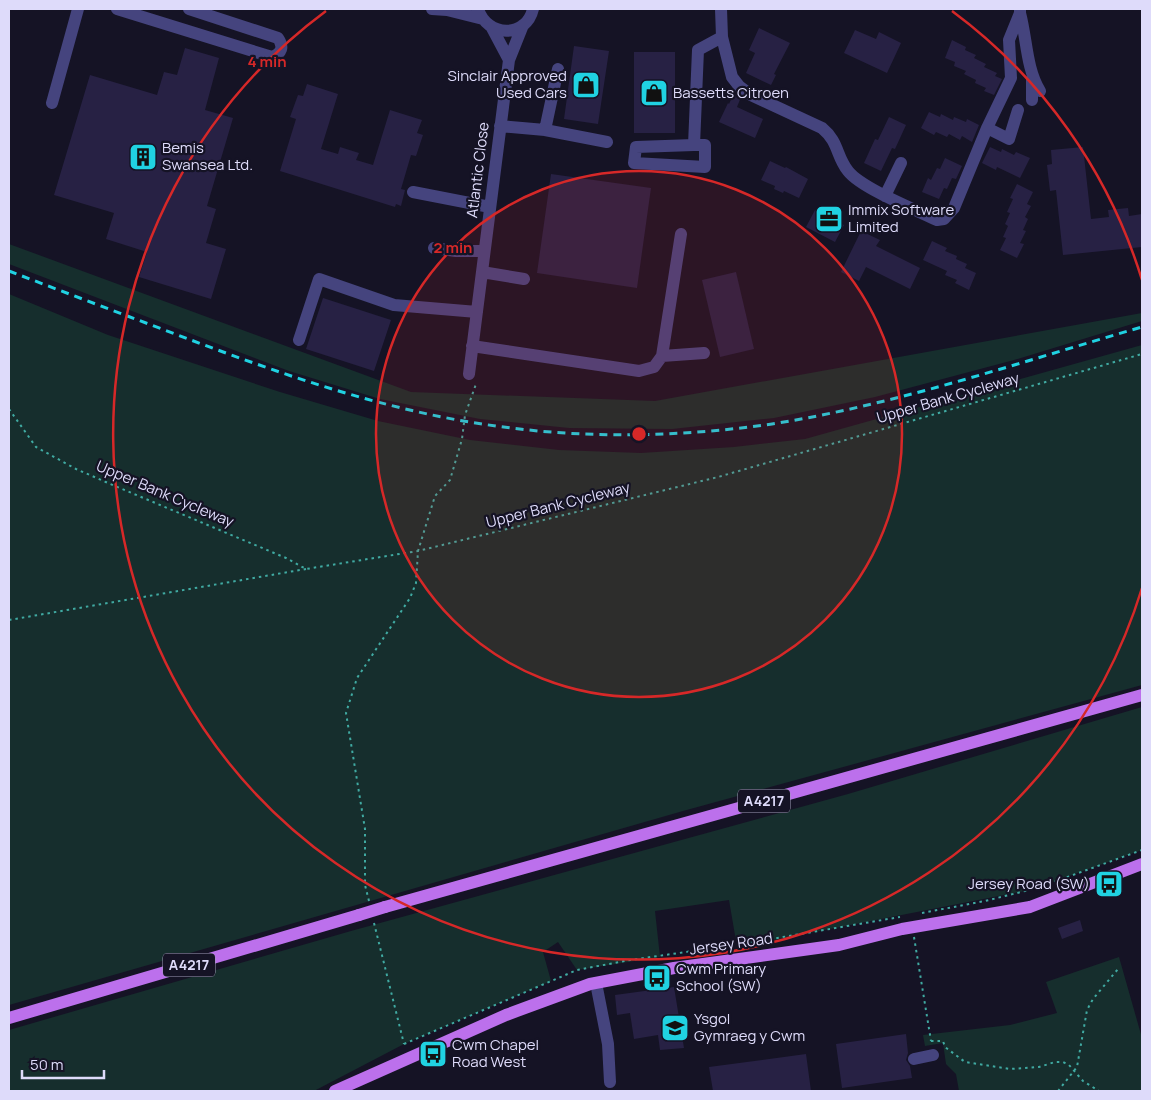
<svg xmlns="http://www.w3.org/2000/svg" width="1151" height="1100" font-family="Manrope,sans-serif">
<style>
.green{fill:#162e2d}
.building{fill:#272144}
.lines{fill:none;stroke-linecap:round;stroke-linejoin:round}
.path{stroke:#40aaa2;stroke-width:2;stroke-dasharray:2.5 4;stroke-linecap:butt}
.minor{stroke:#45447e;stroke-width:12}
.major{stroke:#bc70ec;stroke-width:12}
.rail{stroke:#20d2e2;stroke-width:3;stroke-dasharray:8 6;stroke-linecap:butt}
.major-bridge{stroke:#bc70ec;stroke-width:12}
.ring{fill:none;stroke:#d62828;stroke-width:2.5}
.labels{text-anchor:middle;stroke-width:4.5;stroke-linejoin:round;paint-order:stroke}
.shield{fill:#151325;stroke:#a29fba;stroke-width:1}
.shield-label{font-size:14px;font-weight:bold;fill:#dedbfa}
.poi-label{font-size:15px;fill:#dedbfa;stroke:#151325;text-anchor:start}
.street-label{font-size:15px;fill:#dedbfa;stroke:#151325}
.centre{fill:#d62828;stroke:#151325;stroke-width:2.5}
.ring-label{font-size:15px;text-anchor:middle;font-weight:bold;fill:#d62828;stroke:#151325;stroke-width:4.5;stroke-linejoin:round;paint-order:stroke}
</style>
<rect width="100%" height="100%" fill="#151325"/>
<path class="green" d="M9,244L411,392L655,401L1142,313V321L1014,360L875,397L774,418L672,429L569,428L480,419L380,399L289,371L9,264Z
M9,294L108,335L280,392L378,421L470,440L559,450L641,453L734,447L805,439L1142,345V685L683,811L9,1005Z
M1142,707V850L1030,890L737,947L729,900L655,911L660,957L577,970L558,942L543,952L551,981L404,1044L314,1091H9V1030L351,931L848,794Z
M1119,957L1142,1038V1091H959L956,1074L946,1064L943,1043L925,1046L923,1035L1010,1025L1057,1013L1046,982Z"/>
<path class="building" d="M759,28L790,43L774,74L776,75L771,85L746,73L755,53L749,50Z
M855,30L876,39L879,32L901,43L887,73L844,53Z
M952,40L966,47L965,50L976,55L974,58L986,64L984,67L997,73L995,76L1002,79L994,95L984,91L986,88L975,83L976,80L964,74L966,71L954,66L955,62L945,58Z
M574,46L609,51L598,124L564,119Z
M185,48L219,58L205,110L233,118L207,206L216,209L206,243L226,249L211,299L139,277L147,252L106,239L114,213L54,195L90,75L157,95L164,72L177,75Z
M634,52H675V133H634Z
M307,84L338,94L321,149L338,154L340,147L359,153L356,160L373,165L390,110L422,120L417,133L423,135L416,156L411,155L401,189L405,190L401,206L396,204L395,207L280,171L296,119L290,117L298,95L303,96Z
M734,93L741,97L737,107L763,119L755,138L719,122L728,103L729,104Z
M929,112L940,117L941,114L953,120L954,117L966,122L967,119L979,125L972,142L962,136L960,140L949,134L947,137L936,132L934,135L921,128Z
M889,117L906,125L895,149L892,148L881,171L864,163L875,139L878,140Z
M990,147L1001,152L1002,149L1014,155L1016,152L1030,158L1020,178L997,167L996,170L982,163Z
M1083,147L1091,219L1109,217L1108,210L1128,208L1129,216L1142,214V247L1063,255L1056,190L1050,191L1047,165L1052,164L1051,150Z
M945,158L962,166L956,179L952,178L947,189L944,188L939,199L922,192L928,178L931,180L937,168L940,169Z
M770,161L785,168L786,167L808,179L799,198L784,191L783,193L774,189L775,186L761,180Z
M551,174L651,188L637,288L537,273Z
M1017,184L1033,192L1027,204L1031,206L1025,217L1028,219L1023,230L1026,231L1020,243L1024,244L1017,258L1000,250L1006,238L1003,237L1008,226L1005,224L1010,213L1007,212L1013,199L1010,198Z
M815,210L825,215V214L844,225L835,242L806,227Z
M861,231L880,240L876,246L920,268L910,289L866,267L859,281L841,272Z
M932,241L947,248L945,251L957,256L956,259L967,264L965,268L976,273L969,290L955,283L957,280L945,275L947,271L923,260Z
M736,272L754,349L720,357L702,280Z
M323,298L391,320L374,371L306,349Z
M1080,920L1083,931L1062,939L1058,928Z
M674,987L684,1048L660,1050L658,1035L634,1039L630,1013L617,1015L615,995Z
M906,1034L908,1053L906,1060L910,1066L912,1078L842,1088L836,1044Z
M806,1054L811,1091H713L709,1067Z"/>
<g class="lines">
<path class="path" d="M9,409L36,447L76,469L115,486L286,558L306,569L418,551L718,477L1142,354
M9,620L306,569
M369,901L365,885V829L346,713L357,678L410,598L416,583L418,551L435,496L450,480L462,439L465,415L476,384
M922,913L985,901L1037,888L1142,850
M374,923L404,1044
M914,937L931,1041
M931,1041H943L945,1047L965,1062L1010,1069L1039,1067L1055,1062H1063L1069,1065L1083,1081L1099,1091
M404,1044L577,970L630,960L742,944L900,917
M1058,1091L1077,1067L1087,1010L1093,999L1118,969"/>
<path class="minor" d="M117,9L272,57C282,53 284,47 278,38L189,9
M432,9L447,10L483,19
M478,9C487,37 526,39 533,9
M721,9L722,37L732,77L739,86L751,95L822,128C839,142 836,156 848,171C861,188 916,210 937,220L944,219L954,208L987,128L1011,78L1009,40L1020,13V9
M1020,13C1027,39 1026,68 1040,91
M492,28L509,60
M1032,100V79
M52,103L78,9
M500,126L545,130L607,142
M987,128L1009,139L1018,110
M545,130L558,69
M694,145H705V167L634,163L636,147Z
M694,145L698,50L722,37
M413,192L490,207
M885,196L901,163
M434,248L456,251H484
M482,272L524,279
M299,340L319,279L394,305L477,312
M472,346L639,371L654,367L662,356L681,234
M662,356L704,353
M469,374L509,60L523,25
M596,983L608,1044L610,1082
M914,1059L933,1055"/>
<path class="major" d="M385,907L1142,695
M9,1018L359,915
M335,1091L506,1015L590,984L674,968L839,945L902,929L1030,907L1142,864"/>
<path class="rail" d="M9,271C69,294 130,317 191,340C289,377 391,412 496,426C587,439 681,437 772,424C899,404 1020,362 1142,327"/>
<path class="major-bridge" d="M359,915L385,907"/>
</g>
<circle cx="639" cy="434" r="263" fill="#d62828" fill-opacity=".12"/>
<g class="ring">
<circle cx="639" cy="434" r="263"/>
<path d="M1142 588A526 526 0 1 1 326 11M952 11A526 526 0 0 1 1142 280"/>
</g>
<defs>
<symbol id="shop-square" viewBox="-11 -11 22 22"><rect x="-9" y="-9" width="18" height="18" rx="4" fill="#20d2e2" stroke="#151325"/><path d="M-5-2.5h2.3a2.7 3.5 0 0 1 5.4 0H5L5.5 6h-11ZM-1.5-2.5h3a1.5 2.3 0 0 0-3 0Z" fill="#111"/></symbol>
<symbol id="building-square" viewBox="-11 -11 22 22"><rect x="-9" y="-9" width="18" height="18" rx="4" fill="#20d2e2" stroke="#151325"/><path d="M-4-6H4V6H1V3H-1V6H-4ZM-2.5-4.3h1.7v1.8h-1.7ZM.8-4.3h1.7v1.8H.8ZM-2.5-1h1.7V.8h-1.7ZM.8-1h1.7V.8H.8Z" fill="#111"/></symbol>
<symbol id="office-square" viewBox="-11 -11 22 22"><rect x="-9" y="-9" width="18" height="18" rx="4" fill="#20d2e2" stroke="#151325"/><path d="M-6-3h4V-5.5h4V-3h4V5H-6ZM-1-4.5V-3h2v-1.5ZM-6 0V1H6V0Z" fill="#111"/></symbol>
<symbol id="bus-square" viewBox="-11 -11 22 22"><rect x="-9" y="-9" width="18" height="18" rx="4" fill="#20d2e2" stroke="#151325"/><path d="M-5-6H5V4H4V6H2V4H-2V6H-4V4H-5ZM-3.5-4V0h7V-4ZM-3.5 1.2v1.5H-2V1.2ZM2 1.2v1.5H3.5V1.2Z" fill="#111"/></symbol>
<symbol id="school-square" viewBox="-11 -11 22 22"><rect x="-9" y="-9" width="18" height="18" rx="4" fill="#20d2e2" stroke="#151325"/><path d="M0-5L7-2L0 1L-7-2ZM-4 1L0 2.5L4 1V4Q0 6-4 4Z" fill="#111"/></symbol>
</defs>
<g fill-rule="evenodd">
<use href="#shop-square" x="570" y="69" width="32" height="32"/>
<use href="#shop-square" x="638" y="77" width="32" height="32"/>
<use href="#building-square" x="127" y="141" width="32" height="32"/>
<use href="#office-square" x="813" y="203" width="32" height="32"/>
<use href="#bus-square" x="1093" y="868" width="32" height="32"/>
<use href="#bus-square" x="641" y="962" width="32" height="32"/>
<use href="#school-square" x="659" y="1012" width="32" height="32"/>
<use href="#bus-square" x="417" y="1038" width="32" height="32"/>
</g>
<g class="labels">
<g class="shield">
<rect x="738" y="789.5" width="52" height="23" rx="4"/>
<rect x="163" y="953.5" width="52" height="23" rx="4"/>
</g>
<g class="shield-label">
<text x="764" y="806">A4217</text>
<text x="189" y="970">A4217</text>
</g>
<g class="poi-label">
<text x="567" y="81" text-anchor="end">Sinclair Approved<tspan x="567" dy="17">Used Cars</tspan></text>
<text x="673" y="98">Bassetts Citroen</text>
<text x="162" y="153">Bemis<tspan x="162" dy="17">Swansea Ltd.</tspan></text>
<text x="848" y="215">Immix Software<tspan x="848" dy="17">Limited</tspan></text>
<text x="1090" y="889" text-anchor="end">Jersey Road (SW)</text>
<text x="676" y="974">Cwm Primary<tspan x="676" dy="17">School (SW)</tspan></text>
<text x="694" y="1024">Ysgol<tspan x="694" dy="17">Gymraeg y Cwm</tspan></text>
<text x="452" y="1050">Cwm Chapel<tspan x="452" dy="17">Road West</tspan></text>
</g>
<g class="street-label">
<text transform="translate(478 170) rotate(-83)" y="5">Atlantic Close</text>
<text transform="translate(948 398) rotate(-16)" y="5">Upper Bank Cycleway</text>
<text transform="translate(165 494) rotate(23)" y="5">Upper Bank Cycleway</text>
<text transform="translate(558 505) rotate(-14)" y="5">Upper Bank Cycleway</text>
<text transform="translate(731 944) rotate(-8)" y="5">Jersey Road</text>
</g>
</g>
<circle cx="639" cy="434" r="8" class="centre"/>
<g class="ring-label">
<text x="267" y="67">4 min</text>
<text x="453" y="253">2 min</text>
</g>
<rect width="1151" height="1100" fill="none" stroke="#dedbfa" stroke-width="20"/>
<path d="M22 1070v8h82v-8" fill="none" stroke="#dedbfa" stroke-width="2.5"/>
<text x="30" y="1070" font-size="15" fill="#dedbfa" stroke="#151325" stroke-width="4" paint-order="stroke">50 m</text>
</svg>
